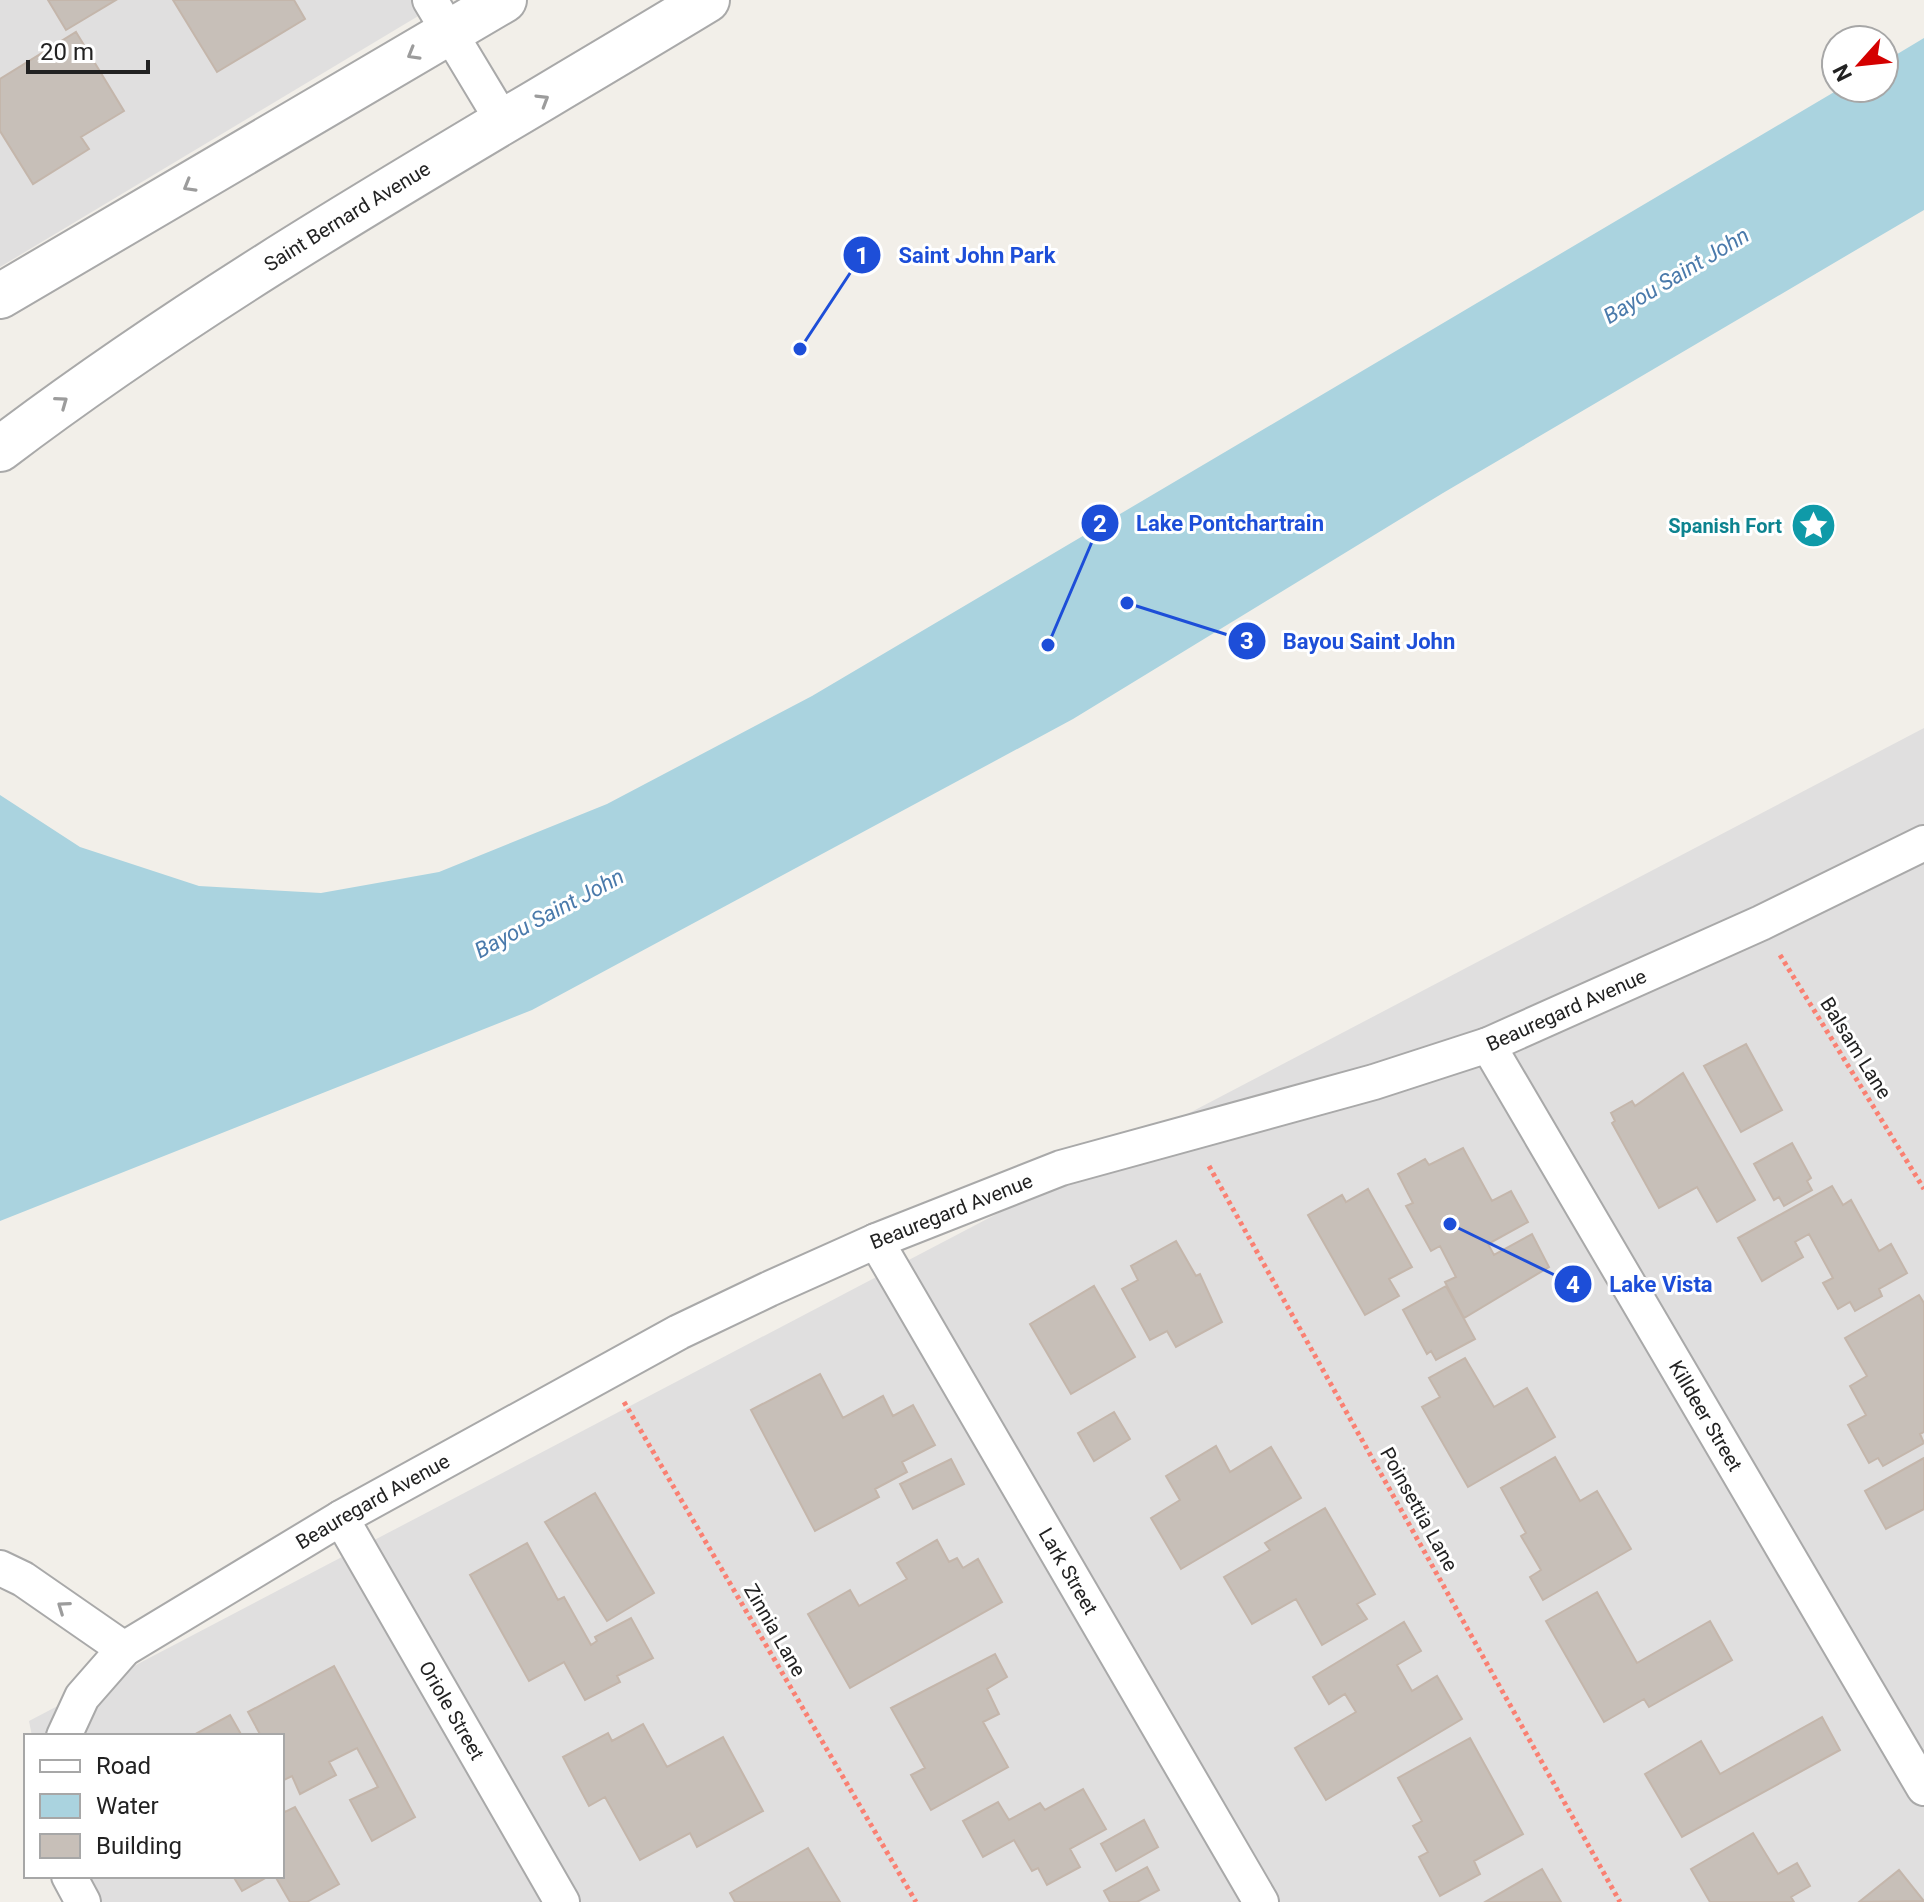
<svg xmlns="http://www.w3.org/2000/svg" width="1924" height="1902" font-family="Roboto,sans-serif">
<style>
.residential{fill:#e0dfdf}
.water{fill:#aad3df}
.building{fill:#c7bfb8;stroke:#c4b6ab;stroke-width:2}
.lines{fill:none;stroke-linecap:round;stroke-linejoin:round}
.minor-casing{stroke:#a9a9a9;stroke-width:38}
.tertiary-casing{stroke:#a9a9a9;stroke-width:48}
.path{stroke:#fa8072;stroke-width:5;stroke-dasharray:4 4;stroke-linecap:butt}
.minor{stroke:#fff;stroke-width:34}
.tertiary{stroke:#fff;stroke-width:44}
.oneway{stroke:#9c9c9c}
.labels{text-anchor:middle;stroke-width:6;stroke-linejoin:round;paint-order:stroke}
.street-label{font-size:20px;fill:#222;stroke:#fff}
.culture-label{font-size:20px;font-weight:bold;fill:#0d838f;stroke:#fff;text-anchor:end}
.water-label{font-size:22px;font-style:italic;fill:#4a7aab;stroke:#fff}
.leader{fill:none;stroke:#1d4ed8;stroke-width:3}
.callout-dot{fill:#1d4ed8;stroke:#fff;stroke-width:3}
.mark-label{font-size:24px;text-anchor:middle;font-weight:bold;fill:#fff}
.callout-label{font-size:22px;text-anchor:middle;font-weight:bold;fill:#1d4ed8;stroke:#fff;stroke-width:6;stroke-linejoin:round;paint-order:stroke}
</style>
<rect width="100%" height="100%" fill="#f2efe9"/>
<path class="residential" d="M0,0H445L0,267Z
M1924,728V1902H71L65,1876H282V1736H32L29,1721Z"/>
<path class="water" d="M1924,38V210L1443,493L1073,719L532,1010L0,1221V795L80,847L199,886L321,893L439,872L607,804L812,696L1841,88H1884V62Z"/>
<path class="building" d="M48,0H116L66,30Z
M173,0H294L305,19L217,72Z
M76,32L124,111L81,137L89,149L33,184L0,131V79Z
M1746,1044L1782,1110L1741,1132L1704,1066Z
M1683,1073L1755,1200L1717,1222L1697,1187L1659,1208L1612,1123L1615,1121L1611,1113L1632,1101L1635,1106Z
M1792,1143L1811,1178L1807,1181L1812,1190L1784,1206L1779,1197L1774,1200L1754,1164Z
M1463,1148L1492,1201L1511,1191L1528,1222L1488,1244L1494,1255L1532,1234L1549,1267L1464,1318L1445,1282L1456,1277L1440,1246L1431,1251L1406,1206L1413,1203L1398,1174L1425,1159L1429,1165Z
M1832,1186L1843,1205L1851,1200L1879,1251L1891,1244L1907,1273L1879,1289L1882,1296L1855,1311L1850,1302L1838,1309L1823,1283L1833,1278L1809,1234L1795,1242L1803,1257L1762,1281L1738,1238Z
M1368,1189L1412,1267L1389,1279L1399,1296L1365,1315L1308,1215L1342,1195L1346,1202Z
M1176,1241L1196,1276L1200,1274L1222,1322L1176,1347L1167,1331L1150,1340L1122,1289L1138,1280L1131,1266Z
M1094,1286L1135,1357L1071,1394L1030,1324Z
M1446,1286L1475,1339L1436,1360L1431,1351L1427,1354L1403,1310Z
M1919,1295L1924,1303V1432L1920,1434L1924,1443L1883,1466L1878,1458L1869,1463L1848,1425L1866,1415L1850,1386L1867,1376L1845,1338Z
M1465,1358L1494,1407L1527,1388L1555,1437L1468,1487L1422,1407L1440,1397L1429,1378Z
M820,1374L843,1418L883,1396L893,1416L913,1405L935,1445L902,1462L907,1472L875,1489L879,1497L815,1531L751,1410Z
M1114,1412L1130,1439L1094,1461L1078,1433Z
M1216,1446L1230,1472L1271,1447L1301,1498L1181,1569L1151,1518L1180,1500L1166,1476Z
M1555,1457L1580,1501L1597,1491L1631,1549L1543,1600L1530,1577L1541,1570L1521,1536L1526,1533L1501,1488Z
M1924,1458V1509L1886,1529L1865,1491Z
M951,1459L964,1484L913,1509L900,1484Z
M595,1493L654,1593L607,1621L545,1522Z
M1325,1508L1375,1594L1357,1604L1367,1619L1322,1645L1296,1599L1252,1624L1224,1577L1270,1550L1265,1543Z
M937,1540L949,1562L957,1558L963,1568L978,1559L1002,1602L850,1688L808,1614L850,1590L859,1606L907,1579L897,1563Z
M527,1543L558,1600L564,1597L591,1645L597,1641L595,1637L631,1618L653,1658L617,1676L620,1682L585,1700L564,1662L529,1681L470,1575Z
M1597,1592L1637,1663L1710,1621L1732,1660L1649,1707L1644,1699L1604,1722L1546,1621Z
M1404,1622L1421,1651L1397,1665L1412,1691L1437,1676L1462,1719L1326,1800L1295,1748L1356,1712L1345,1694L1329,1704L1313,1677Z
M995,1654L1007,1677L987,1689L999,1714L983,1722L1008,1767L931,1810L911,1775L925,1768L891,1708Z
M334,1666L415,1817L372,1841L350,1800L378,1787L357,1748L329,1762L336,1775L300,1794L292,1776L284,1780L282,1776V1736H261L248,1712Z
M230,1715L242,1736H192Z
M1822,1717L1840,1750L1682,1837L1645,1774L1701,1741L1720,1774Z
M643,1724L667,1767L723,1737L763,1811L697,1847L690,1833L640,1860L605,1797L589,1806L563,1757L608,1733L612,1741Z
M1470,1738L1523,1834L1474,1861L1480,1874L1440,1896L1419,1857L1428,1852L1413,1826L1422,1821L1398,1778Z
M1083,1789L1106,1829L1070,1849L1080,1867L1047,1885L1038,1868L1032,1871L1014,1840L983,1857L963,1821L998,1802L1009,1820L1040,1803L1045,1810Z
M282,1807L285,1812L295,1807L339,1884L307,1902H290L275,1876H282Z
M1144,1820L1158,1847L1116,1871L1101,1844Z
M1753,1833L1778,1874L1797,1863L1810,1886L1791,1897L1794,1902H1710L1691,1869Z
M808,1848L840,1902H735L730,1893Z
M1147,1867L1159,1890L1137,1902H1110L1104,1891Z
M1542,1869L1561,1902H1485Z
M1899,1870L1924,1901L1859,1902Z
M233,1876H269L242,1891Z"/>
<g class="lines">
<defs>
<g id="minor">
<path d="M430,0L504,123"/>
<path id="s1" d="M1488,1045L1924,1788"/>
<path id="s2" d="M876,1241L1261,1902"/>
<path id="s3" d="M341,1518L562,1902"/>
<path d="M0,1568L23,1579L124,1649"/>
<path id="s4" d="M64,1736L82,1697L124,1649L341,1518L679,1332L769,1289L876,1241L1061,1168L1374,1082L1488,1045L1761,923L1924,843"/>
<path d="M69,1876L83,1902"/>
</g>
<g id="tertiary">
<path d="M0,296L504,0"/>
<path id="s5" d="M0,449C223,280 468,145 707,0"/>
</g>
</defs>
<use href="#minor" class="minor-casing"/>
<use href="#tertiary" class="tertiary-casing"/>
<path class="path" d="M1780,955L1924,1189
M1209,1166L1620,1902
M624,1402L916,1902"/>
<use href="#minor" class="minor"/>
<use href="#tertiary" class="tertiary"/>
</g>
<defs><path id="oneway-chevron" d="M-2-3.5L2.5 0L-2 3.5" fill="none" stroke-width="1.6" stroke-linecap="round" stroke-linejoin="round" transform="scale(2)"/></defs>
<g class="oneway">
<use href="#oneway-chevron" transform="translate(413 54) rotate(150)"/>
<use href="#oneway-chevron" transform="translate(543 100) rotate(-31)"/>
<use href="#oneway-chevron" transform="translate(189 186) rotate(150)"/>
<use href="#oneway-chevron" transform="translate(62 402) rotate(-36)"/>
<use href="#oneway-chevron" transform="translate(63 1607) rotate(-145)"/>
</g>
<defs>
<symbol id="sight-disc" viewBox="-11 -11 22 22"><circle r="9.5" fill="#0f9aa8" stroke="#fff"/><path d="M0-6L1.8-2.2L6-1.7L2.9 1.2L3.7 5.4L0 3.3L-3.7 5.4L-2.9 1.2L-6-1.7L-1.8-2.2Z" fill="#fff"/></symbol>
</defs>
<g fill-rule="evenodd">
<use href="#sight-disc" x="1788" y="500" width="51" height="51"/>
</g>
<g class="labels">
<g class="street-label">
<text dy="7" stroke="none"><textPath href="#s5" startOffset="418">Saint Bernard Avenue</textPath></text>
<text dy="7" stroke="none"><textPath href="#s4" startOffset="1692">Beauregard Avenue</textPath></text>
<text transform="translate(1856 1048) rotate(58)" y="7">Balsam Lane</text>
<text dy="7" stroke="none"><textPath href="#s4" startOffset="1044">Beauregard Avenue</textPath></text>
<text dy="7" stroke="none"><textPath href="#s1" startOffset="430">Killdeer Street</textPath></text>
<text dy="7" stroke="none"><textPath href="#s4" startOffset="396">Beauregard Avenue</textPath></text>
<text transform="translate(1419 1509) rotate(61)" y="7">Poinsettia Lane</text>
<text dy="7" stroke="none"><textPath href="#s2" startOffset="382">Lark Street</textPath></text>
<text transform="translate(775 1630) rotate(60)" y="7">Zinnia Lane</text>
<text dy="7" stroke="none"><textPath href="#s3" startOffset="222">Oriole Street</textPath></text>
</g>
<g class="culture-label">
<text x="1782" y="533">Spanish Fort</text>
</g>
<g class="water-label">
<text transform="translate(1676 275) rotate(-31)" y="8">Bayou Saint John</text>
<text transform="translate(549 913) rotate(-28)" y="8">Bayou Saint John</text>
</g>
</g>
<path class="leader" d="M800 349L862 255M1048 645L1100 523M1127 603L1247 641M1450 1224L1573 1284"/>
<g class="callout-dot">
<circle cx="800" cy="349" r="8"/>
<circle cx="1048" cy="645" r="8"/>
<circle cx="1127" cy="603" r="8"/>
<circle cx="1450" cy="1224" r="8"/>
<circle cx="862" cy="255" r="20"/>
<circle cx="1100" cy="523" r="20"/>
<circle cx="1247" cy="641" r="20"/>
<circle cx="1573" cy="1284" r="20"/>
</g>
<g class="mark-label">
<text x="862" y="264">1</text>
<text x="1100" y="532">2</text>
<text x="1247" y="649">3</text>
<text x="1573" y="1293">4</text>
</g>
<g class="callout-label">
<text x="977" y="263">Saint John Park</text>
<text x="1230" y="531">Lake Pontchartrain</text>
<text x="1369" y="649">Bayou Saint John</text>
<text x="1661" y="1292">Lake Vista</text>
</g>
<rect x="24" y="1734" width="260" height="144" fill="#ffffff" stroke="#a7a7a7" stroke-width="2"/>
<rect x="40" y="1760" width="40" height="12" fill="#ffffff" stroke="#a7a7a7" stroke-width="2"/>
<text x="96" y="1774" font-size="24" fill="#222222">Road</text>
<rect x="40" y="1794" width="40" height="24" fill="#aad3df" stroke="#a7a7a7" stroke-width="2"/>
<text x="96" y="1814" font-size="24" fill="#222222">Water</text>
<rect x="40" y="1834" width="40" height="24" fill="#c7bfb8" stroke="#a7a7a7" stroke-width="2"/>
<text x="96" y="1854" font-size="24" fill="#222222">Building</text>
<g transform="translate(1860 64) rotate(243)"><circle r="38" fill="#ffffff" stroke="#a7a7a7" stroke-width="2"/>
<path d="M0-6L14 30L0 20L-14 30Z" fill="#d40000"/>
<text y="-12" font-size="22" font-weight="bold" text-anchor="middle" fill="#222222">N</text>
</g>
<path d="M28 60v12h120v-12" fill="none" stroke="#222222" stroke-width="4"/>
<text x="40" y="60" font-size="24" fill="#222222" stroke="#ffffff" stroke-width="6" paint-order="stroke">20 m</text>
</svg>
